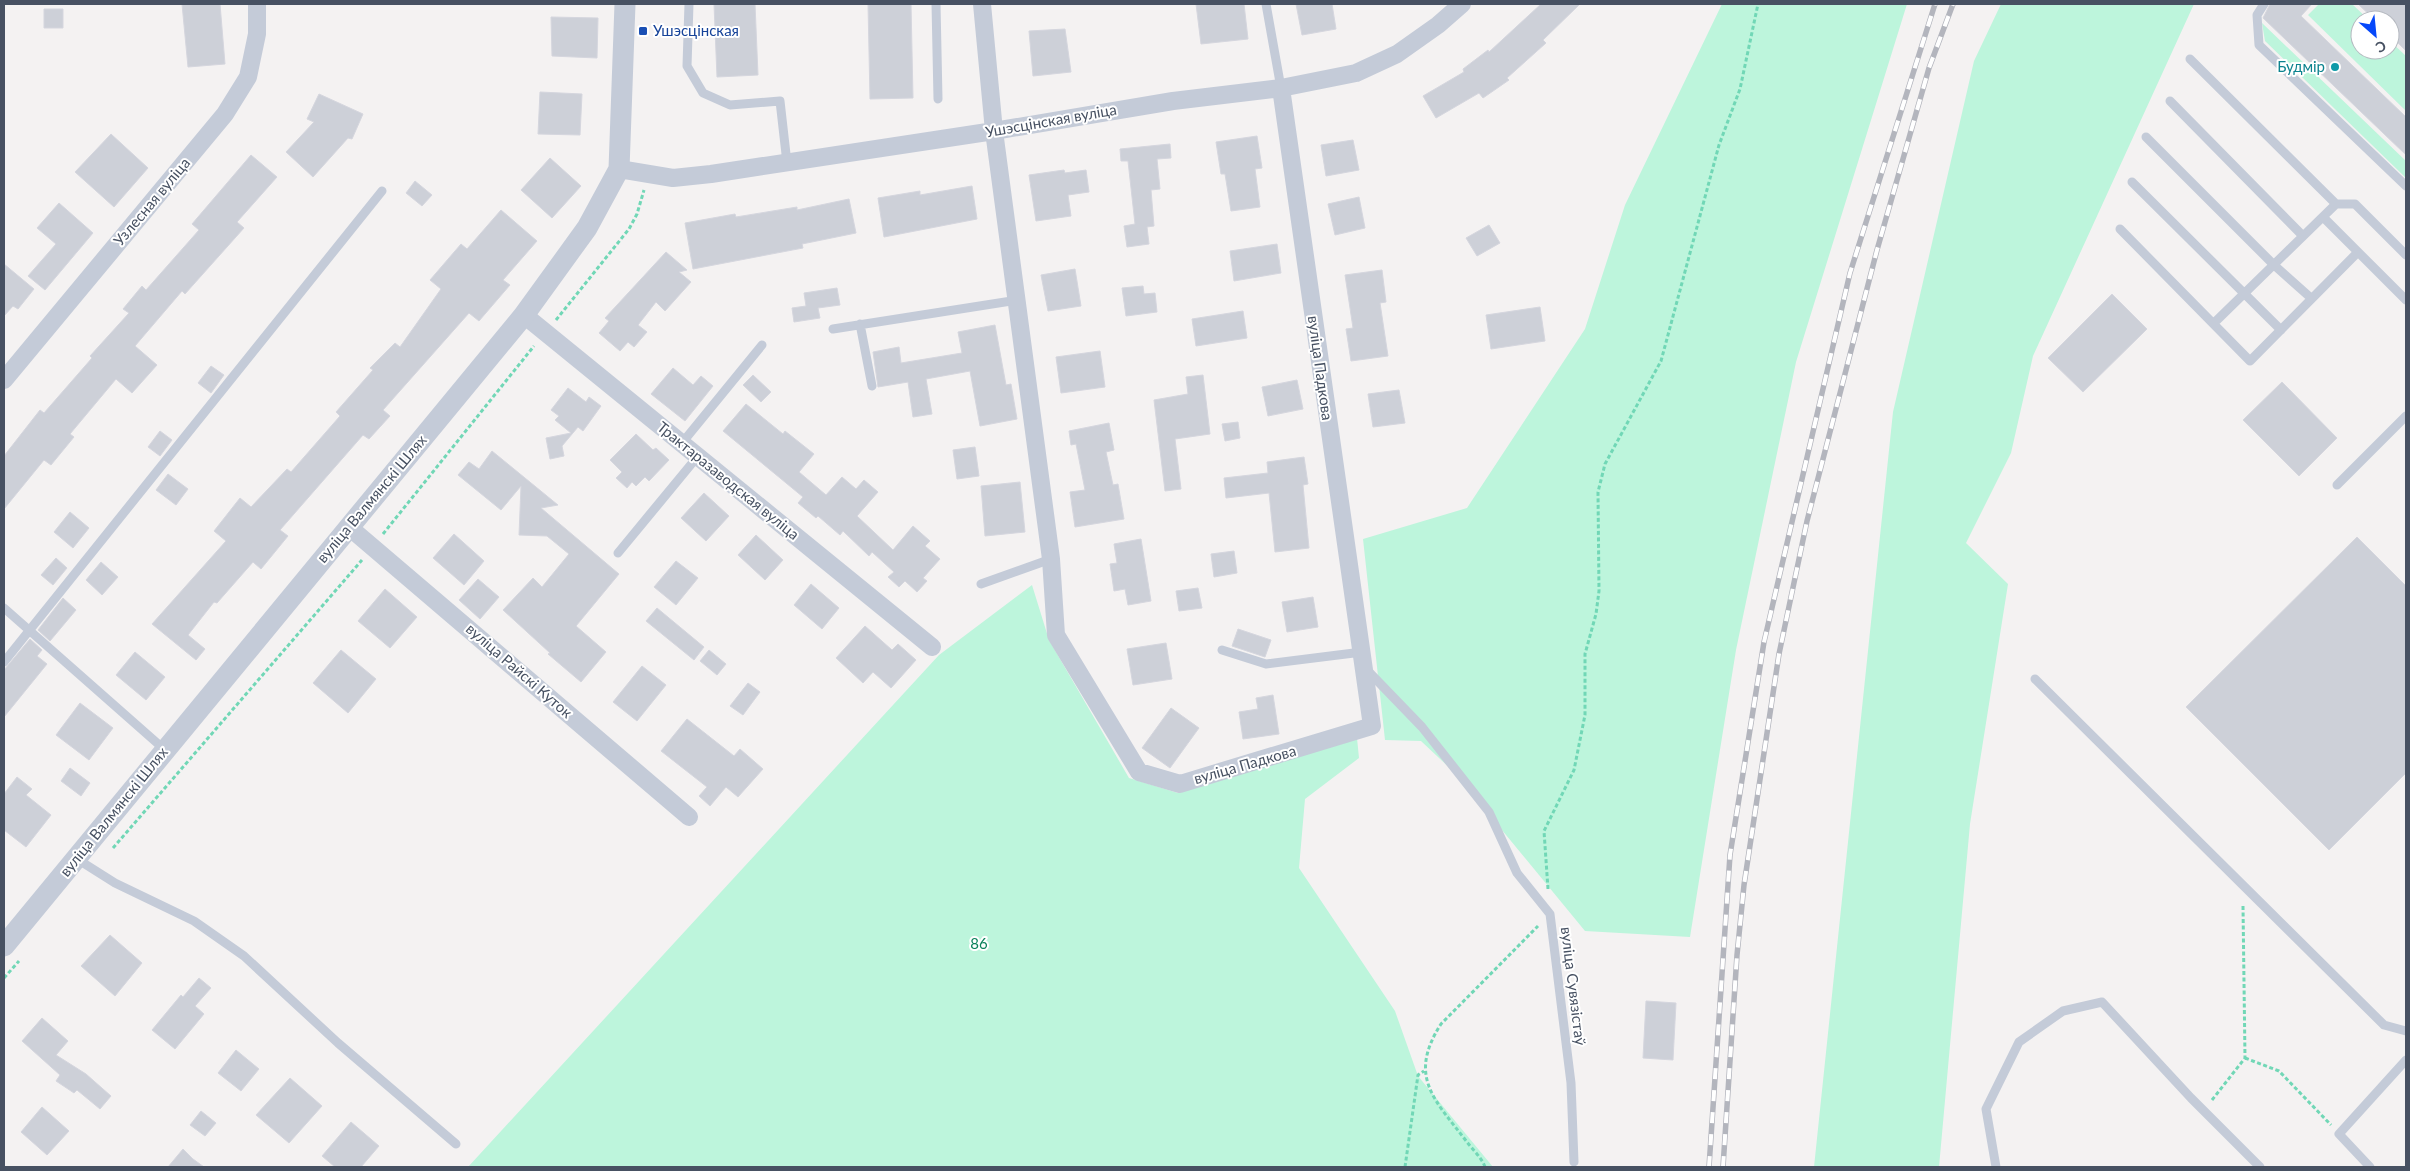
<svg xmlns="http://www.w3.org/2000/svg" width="2410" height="1171" font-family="Lato,sans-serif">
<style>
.green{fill:#bdf5dc}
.building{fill:#cdd0d8;stroke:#d5d6de}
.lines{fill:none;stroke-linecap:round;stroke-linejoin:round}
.path{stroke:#71d7b6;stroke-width:3;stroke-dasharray:4 2.5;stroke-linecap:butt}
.service{stroke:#c4cbd8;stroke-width:9}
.minor{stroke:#c4cbd8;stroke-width:18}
.tertiary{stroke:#c4cbd8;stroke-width:21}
.rail-casing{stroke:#b3b5bd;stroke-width:5.5}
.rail{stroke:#fff;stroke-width:4;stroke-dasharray:11;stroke-linecap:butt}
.transit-dot{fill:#1a4fb4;stroke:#fff;stroke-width:2}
.culture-dot{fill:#0f9aa8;stroke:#fff;stroke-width:2}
.labels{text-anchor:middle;stroke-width:4;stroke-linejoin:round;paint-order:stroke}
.transit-label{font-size:15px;fill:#164399;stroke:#fff;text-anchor:start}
.culture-label{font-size:15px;fill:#0d838f;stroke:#fff;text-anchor:end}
.street-label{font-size:15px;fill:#475162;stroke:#fff}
.park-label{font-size:15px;fill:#0d825b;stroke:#fff}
</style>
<rect width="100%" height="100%" fill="#f4f2f2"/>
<path class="green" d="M1722,4H1907L1796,362L1736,650L1690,937L1585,931L1455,773L1421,741L1385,740L1363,539L1467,508L1585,329L1625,205Z
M2001,4H2194L2033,356L2011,453L1966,543L2008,584L1970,824L1939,1167H1814L1893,412L1974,61Z
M2319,4H2352L2369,20H2360V50H2390V41L2406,56V111L2308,15Z
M2262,23L2406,161V178L2265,41Z
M1032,585L1049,640L1129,778L1178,793L1357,738L1359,758L1305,799L1299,868L1395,1011L1418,1076L1493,1167H468L939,655Z"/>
<path class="building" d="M182,4H220L225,64L188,67Z
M714,4H755L758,75L717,77Z
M868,4H911L913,98L870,99Z
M1196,4H1244L1248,39L1201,44Z
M1296,4H1332L1336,29L1302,35Z
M1541,4H1580L1543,40L1546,43L1507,78L1509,80L1483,98L1479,93L1436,118L1423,96L1464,72L1463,69L1488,50L1489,52Z
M2270,4H2312L2301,16L2406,117V155L2263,18Z
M2358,4H2406V51L2390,35V20H2375Z
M44,9H63V28H44Z
M551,17L598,18L597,58L552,56Z
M1065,29L1071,72L1033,76L1029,31Z
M540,92L582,94L580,135L538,134Z
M319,94L363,114L352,139L348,138L313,177L286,152L314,122L307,119Z
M111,134L148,168L114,207L75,172Z
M1257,136L1262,168L1255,169L1260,207L1231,211L1225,174H1221L1216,142Z
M1353,140L1359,170L1326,176L1321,145Z
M1170,144L1171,158L1157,159L1160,189L1151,190L1154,226L1147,227L1149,244L1127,247L1124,226L1135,224L1128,161H1121L1120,149Z
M251,155L277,177L237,222L244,228L185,294L182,291L135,346L157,365L132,393L116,379L70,434L74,437L51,465L44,460L4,509V456L40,410L44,413L92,358L90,356L129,313L123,309L142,286L146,290L199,230L192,224Z
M550,158L581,186L552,218L521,190Z
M1064,170L1065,173L1086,170L1089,192L1068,195L1071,216L1036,221L1029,175Z
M415,181L432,195L422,206L406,193Z
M972,186L977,219L884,237L878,198L920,191V195Z
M1359,197L1365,228L1335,235L1328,204Z
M849,199L856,233L802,244L803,248L693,269L685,223L735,214L736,217L797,207V210Z
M59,203L93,233L45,290L28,276L56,244L37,228Z
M501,210L537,241L503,280L510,285L479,321L469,313L383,410L390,416L369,439L363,435L280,530L288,536L261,569L253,562L217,603L214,602L188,635L205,649L196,660L152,624L226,541L214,531L240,498L251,507L287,469L291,472L340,416L336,412L373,370L370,368L395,343L400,347L441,289L430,280L461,244L467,249Z
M1489,225L1500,243L1477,256L1466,238Z
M1277,244L1281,273L1234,281L1230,251Z
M666,252L687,270L679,272L691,282L665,311L656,302L638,325L647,332L634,347L628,342L620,351L599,333L609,321L605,318Z
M4,264L34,289L18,309L13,306L4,316Z
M1075,269L1081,306L1048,311L1041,275Z
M1382,270L1386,302L1380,303L1388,356L1351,361L1346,329L1353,328L1345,275Z
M1143,286L1144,294L1155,293L1157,312L1126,316L1122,288Z
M837,288L840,305L818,308L820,318L794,322L792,308L806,306L804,293Z
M2112,294L2147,329L2083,392L2048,358Z
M1540,307L1545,341L1491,349L1486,315Z
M1243,311L1247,338L1196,346L1192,319Z
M995,325L1006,385L1011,384L1017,419L980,426L970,371L926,379L932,414L913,417L908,382L878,387L873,352L899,347L901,363L962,353L958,332Z
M1100,351L1105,387L1061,393L1056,357Z
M211,366L224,375L211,393L198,383Z
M673,368L693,385L701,376L713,386L685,421L651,394Z
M753,375L771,392L761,402L743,385Z
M1203,375L1210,434L1175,439L1181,489L1165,491L1154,400L1188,394L1186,377Z
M1297,380L1303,409L1268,416L1262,387Z
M2282,382L2337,438L2299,476L2243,420Z
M568,388L586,402L589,397L601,406L583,431L578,427L562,446L564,456L550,459L546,438L571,433L555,420L559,416L551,410Z
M1399,390L1405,423L1373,427L1368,394Z
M746,404L783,434L785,431L814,454L799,472L826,495L842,477L856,489L864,480L878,492L857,516L893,550L913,526L930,541L925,546L940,559L923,578L927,581L917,592L905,581L899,587L888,577L894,572L872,552L869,556L843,531L840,535L818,516L816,518L798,503L803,497L723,431Z
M1238,422L1240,438L1225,441L1222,424Z
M1109,423L1114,450L1106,452L1113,485L1118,484L1124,519L1075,527L1070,492L1085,490L1076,444L1071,445L1069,431Z
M160,431L172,440L160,456L148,447Z
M636,434L653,450L656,448L669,460L649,481L645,477L636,486L632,482L627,488L616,478L622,472L610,460Z
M975,447L979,476L957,479L953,450Z
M492,451L558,505L541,508L619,574L576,626L606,652L581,682L548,654L550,653L503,610L533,578L542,587L569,554L547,536L519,535L521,486L501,510L458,475L469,462L479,469Z
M1304,457L1308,484L1303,485L1309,548L1275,552L1269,493L1226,498L1224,478L1268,473L1267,462Z
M168,474L188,489L176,505L156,490Z
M1020,482L1025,532L985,536L981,486Z
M704,493L729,516L706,541L681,518Z
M70,512L89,528L73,548L54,532Z
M454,534L484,561L464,585L433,558Z
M756,535L783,560L765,580L738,555Z
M2357,537L2406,586V773L2329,850L2186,707Z
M1141,539L1151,601L1128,605L1125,589L1114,591L1110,564L1117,563L1114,544Z
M1234,551L1237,573L1214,577L1211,554Z
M56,558L67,568L53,585L41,575Z
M676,561L698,578L676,605L654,587Z
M101,562L118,577L102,595L86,580Z
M478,579L499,597L480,619L459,600Z
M811,584L839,608L822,629L794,605Z
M1198,588L1202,608L1179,611L1176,591Z
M385,589L417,617L390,648L358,621Z
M1313,597L1318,627L1287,632L1282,602Z
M63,598L76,610L50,641L38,630Z
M657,608L704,647L694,660L646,621Z
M865,626L892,650L898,644L916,660L891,688L873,672L863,683L836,658Z
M1238,629L1271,640L1265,657L1232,646Z
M30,639L42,650L37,656L47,664L4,717V670Z
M1166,643L1172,679L1133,685L1127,649Z
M341,650L376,679L348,713L313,683Z
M709,650L726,664L717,675L700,661Z
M135,652L165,677L146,700L116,675Z
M642,666L666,685L637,721L613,702Z
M748,683L760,692L743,715L730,706Z
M1273,695L1279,734L1243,739L1239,712L1258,709L1256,698Z
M80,703L113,728L89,760L56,735Z
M1171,708L1199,728L1170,768L1142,748Z
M687,719L734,756L740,749L763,769L738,797L726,787L710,806L699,796L707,787L661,751Z
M70,768L90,783L81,796L61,781Z
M17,777L32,789L26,795L51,815L26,847L4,830V794Z
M110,935L142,963L115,996L81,966Z
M199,978L211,988L195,1006L204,1014L175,1049L152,1030L181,995L183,997Z
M1646,1001L1676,1003L1673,1060L1643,1058Z
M42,1018L68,1041L56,1055L86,1074L111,1096L100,1109L77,1090L74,1093L56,1081L60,1075L22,1041Z
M236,1050L259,1069L241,1091L218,1073Z
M290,1078L322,1106L289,1143L256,1115Z
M42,1107L69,1131L47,1155L21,1132Z
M201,1111L216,1123L205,1136L190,1125Z
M351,1122L379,1146L361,1167H335L322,1156Z
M183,1149L193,1159L204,1167H168Z"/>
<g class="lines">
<path class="path" d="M556,320L629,229L637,214L644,190
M383,534L534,346
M113,848L362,560
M1548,889L1544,831L1574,770L1585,715V654L1596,614L1599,591L1598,492L1605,464L1661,361L1719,145L1740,89L1758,4
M4,978L19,961
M2245,1058L2279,1071L2331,1125
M2212,1100L2245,1058L2243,906
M1405,1167L1418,1075L1424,1071
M1485,1167C1482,1158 1473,1150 1467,1142C1435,1100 1407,1077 1441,1024L1538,926"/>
<path class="service" d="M689,4L687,66L703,93L730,105L780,101L787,163
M936,4L938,99
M1266,4L1281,88
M2264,4L2257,15L2259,45L2406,186
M2190,59L2336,204
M2170,101L2303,236
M2146,137L2274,265L2311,298
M2132,182L2281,330
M2323,217L2406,300
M2120,229L2250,361L2358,252
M2214,323L2336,204H2355L2406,255
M860,324L872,386
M833,329L1018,300
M682,443L762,345
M2337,485L2406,416
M618,553L698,456
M981,584L1051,559
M4,608L165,750
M1222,650L1266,664L1362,652
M4,662L382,191
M1366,669L1422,727L1489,812L1517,873L1550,914L1571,1083L1574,1162
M2035,679L2384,1025L2406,1031
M77,859L115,883L194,921L244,956L338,1043L456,1144
M1996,1167L1986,1109L2019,1042L2063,1011L2102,1002L2191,1098L2260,1167
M2370,1167L2339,1134L2406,1060"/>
<path class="minor" d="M982,4L994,131L1051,559L1056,635L1139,772L1180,784L1372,726L1281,88
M619,169L673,178L711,174L994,131L1173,101L1281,88L1356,73L1397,54L1438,25L1462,4
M524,315L932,647
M4,380L225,114L248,77L257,34V4
M349,527L689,817"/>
<path class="tertiary" d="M4,946L524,315L587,228L619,169L625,4"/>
<defs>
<path id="rail" d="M1709,1167L1730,855L1764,642L1850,273L1935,4
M1723,1167L1737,955L1744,885L1779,654L1807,521L1877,250L1929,68L1953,4"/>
</defs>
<use href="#rail" class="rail-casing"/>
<use href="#rail" class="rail"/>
</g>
<rect class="transit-dot" x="638" y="26" width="10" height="10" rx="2.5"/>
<circle class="culture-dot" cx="2335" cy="67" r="5"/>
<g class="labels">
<g class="transit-label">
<text x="653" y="36">Ушэсцінская</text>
</g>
<g class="culture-label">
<text x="2325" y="72">Будмір</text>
</g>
<g class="street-label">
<text transform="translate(1051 121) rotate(-10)" y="5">Ушэсцінская вуліца</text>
<text transform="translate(152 202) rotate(-50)" y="5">Узлесная вуліца</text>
<text transform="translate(1320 368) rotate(82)" y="5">вуліца Падкова</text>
<text transform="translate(728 481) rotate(39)" y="5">Трактаразаводская вуліца</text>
<text transform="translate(372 499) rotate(-50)" y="5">вуліца Валмянскі Шлях</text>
<text transform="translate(519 671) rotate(41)" y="5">вуліца Райскі Куток</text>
<text transform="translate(1245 765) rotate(-16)" y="5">вуліца Падкова</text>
<text transform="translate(114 812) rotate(-51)" y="5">вуліца Валмянскі Шлях</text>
<text transform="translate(1573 986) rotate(83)" y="5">вуліца Сувязістаў</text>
</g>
<g class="park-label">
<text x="979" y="949">86</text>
</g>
</g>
<rect width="2410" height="1171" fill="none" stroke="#475162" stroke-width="10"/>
<g transform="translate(2375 35) rotate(153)"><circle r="24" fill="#ffffff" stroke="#b5b9c0"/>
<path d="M0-4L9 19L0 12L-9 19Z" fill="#0648fa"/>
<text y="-8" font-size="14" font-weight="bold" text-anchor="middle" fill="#475162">С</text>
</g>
</svg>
